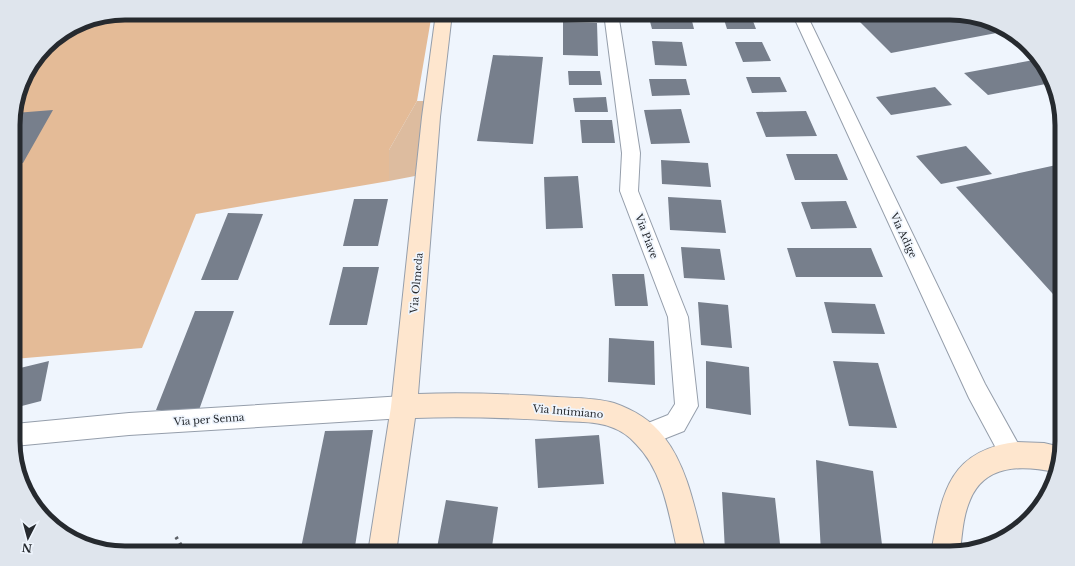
<svg xmlns="http://www.w3.org/2000/svg" width="1075" height="566" font-family="'Libre Baskerville',serif">
<style>
.green{fill:#ddbc9f}
.forest{fill:#e4bb97}
.building{fill:#777f8c}
.lines{fill:none;stroke-linecap:round;stroke-linejoin:round}
.street-casing{stroke:#959eab;stroke-width:2}
.secondary-casing{stroke:#959eab;stroke-width:2}
.path{stroke:#9ea4aa;stroke-width:2;stroke-dasharray:2.5 2.5;stroke-linecap:butt}
.street{fill:#fff;fill-rule:evenodd}
.secondary{fill:#fee6ce;fill-rule:evenodd}
.rail{stroke:#5d6167;stroke-width:3.5;stroke-dasharray:2.5 4.5;stroke-linecap:butt}
.labels{text-anchor:middle;stroke-width:3.5;stroke-linejoin:round;paint-order:stroke}
.street-label{font-size:10px;fill:#262a2f;stroke:#eff5fd}
.rim{fill:none;stroke:#262a2f;stroke-width:5}
</style>
<rect width="100%" height="100%" fill="#eff5fd"/>
<path class="green" d="M417,101H425L415,176L389,181V150Z"/>
<path class="forest" d="M125,13H432L417,101L389,150V181L196,214L142,348L14,359L13,118L24,76L51,41L82,21Z"/>
<path class="building" d="M690,13L694,29H652L648,14Z
M722,13H750L756,29H727Z
M851,13H950L1000,25L1007,31L891,53Z
M563,22L597,23L598,56L563,55Z
M652,41L682,42L687,66L655,65Z
M735,42H762L771,61L743,62Z
M493,55L543,57L533,144L477,141Z
M1039,59L1043,63L1051,83L988,95L964,73Z
M568,71H600L602,85H569Z
M746,77H780L787,92L752,93Z
M649,79H686L690,95L652,96Z
M935,87L952,105L891,115L876,97Z
M606,97L608,112H575L573,98Z
M681,109L690,143L651,144L644,110Z
M53,110L23,163L13,164V118L15,113Z
M806,111L817,136L766,137L756,112Z
M580,120H612L615,143H582Z
M966,146L992,174L941,184L916,156Z
M786,154H837L848,180H795Z
M661,160L708,163L711,187L662,184Z
M1061,164L1062,302V304L956,187Z
M578,176L583,228L546,229L544,177Z
M668,197L721,200L726,233L670,230Z
M354,199H388L378,246H343Z
M846,201L857,228L811,229L801,202Z
M228,213L263,214L238,280H201Z
M681,247L720,249L725,280L684,278Z
M787,248H871L883,277H796Z
M343,267H379L367,325H329Z
M612,274H644L648,306H615Z
M698,302L728,305L732,348L701,345Z
M824,302L875,304L885,334L832,333Z
M195,311H234L199,410H156Z
M609,338L654,341L655,385L608,382Z
M49,361L41,401L14,408V377L16,369Z
M706,361L749,367L751,415L706,408Z
M833,361L878,363L897,428L849,426Z
M373,430L354,553H300L325,431Z
M599,435L604,484L538,488L535,439Z
M816,460L873,471L883,553H821Z
M722,492L775,498L781,553L725,552Z
M446,500L498,507L491,553H436Z"/>
<g class="lines">
<defs>
<path id="street" d="M604,13H618L640,153L638,191L688,317L698,406L684,431L646,446L638,443L634,435L638,427L668,415L675,404L668,317L620,191L622,153Z
M792,13H806L985,384L1020,447L1024,455L1020,463L1012,467L1004,463L969,398Z
M404,396L412,399L415,407L412,415L404,418L129,435L14,446V424L129,413Z"/>
<path id="secondary" d="M436,13H452L440,117L418,394C464,392 511,394 557,397C576,398 596,398 614,403C634,410 651,420 664,437C689,469 696,515 706,553H678C669,516 664,472 636,444C630,437 620,430 611,427C596,421 577,422 560,421C512,418 464,416 415,418L396,553H368L391,407L422,117Z
M1017,442L1044,443L1061,447L1055,472C1022,465 985,464 970,500C963,516 962,535 960,552L931,553C942,494 948,450 1017,442Z"/>
</defs>
<use href="#street" class="street-casing"/>
<use href="#secondary" class="secondary-casing"/>
<path class="path" d="M71,28L147,13"/>
<use href="#street" class="street"/>
<use href="#secondary" class="secondary"/>
<path class="rail" d="M176,537L186,553"/>
</g>
<g class="labels">
<g class="street-label">
<text transform="translate(904 235) rotate(65)" y="4">Via Adige</text>
<text transform="translate(647 236) rotate(69)" y="4">Via Piave</text>
<text transform="translate(416 283) rotate(-85)" y="4">Via Olmeda</text>
<text transform="translate(568 411) rotate(5)" y="4">Via Intimiano</text>
<text transform="translate(209 419) rotate(-4)" y="4">Via per Senna</text>
</g>
</g>
<path d="M0 0H1075V566H0ZM125 20H950A105 105 0 0 1 1055 125V441A105 105 0 0 1 950 546H125A105 105 0 0 1 20 441V125A105 105 0 0 1 125 20Z" fill="#dfe5ed" fill-rule="evenodd"/>
<path class="rim" d="M125 20H950A105 105 0 0 1 1055 125V441A105 105 0 0 1 950 546H125A105 105 0 0 1 20 441V125A105 105 0 0 1 125 20Z"/>
<g transform="translate(28 538) rotate(186)" stroke="#eff5fd" stroke-width="3" paint-order="stroke">
<path d="M0-3L7 15L0 10L-7 15Z" fill="#262a2f"/>
<text y="-6" font-size="11" font-weight="bold" text-anchor="middle" fill="#262a2f">N</text>
</g>
</svg>
